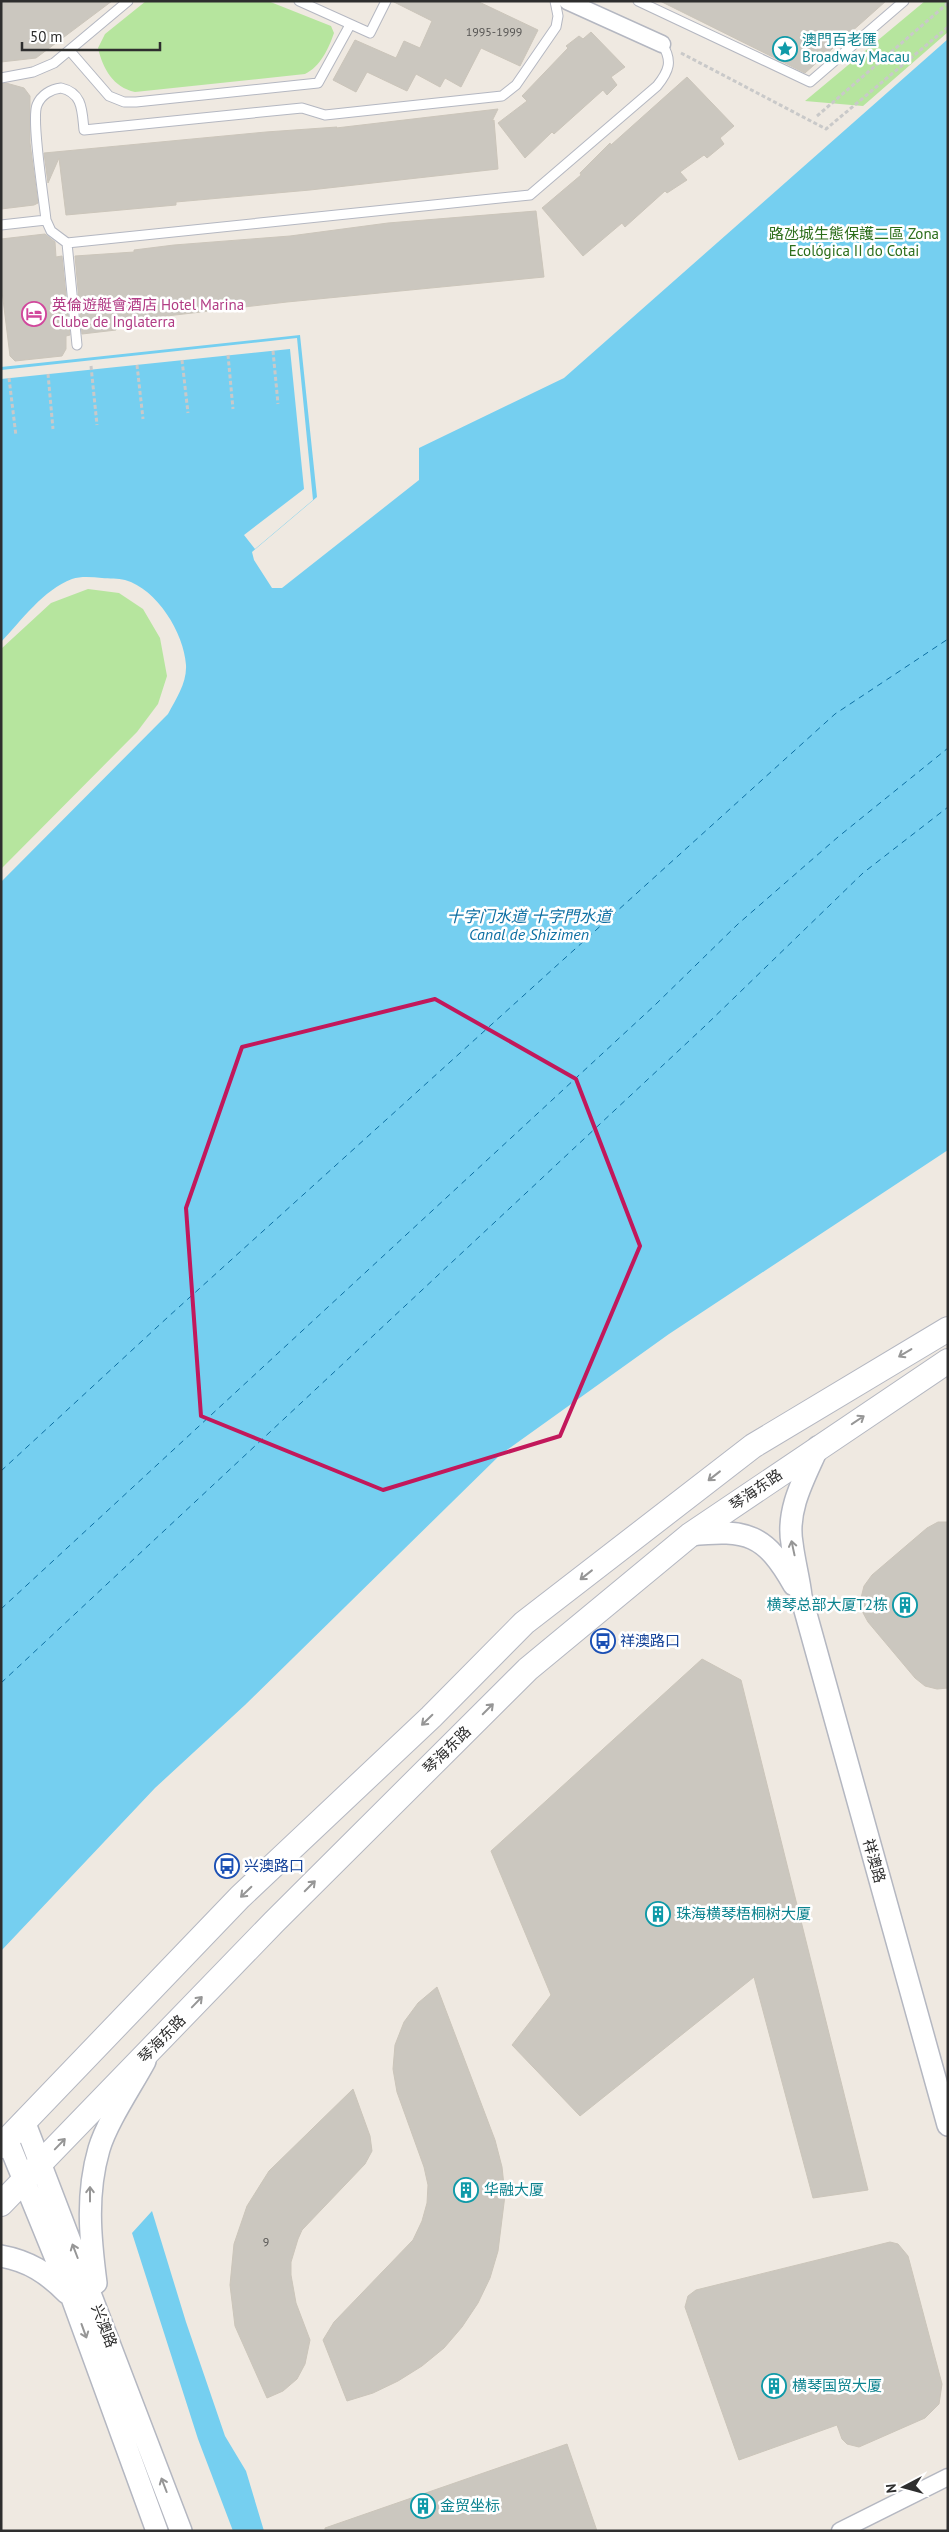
<svg xmlns="http://www.w3.org/2000/svg" width="949" height="2532" font-family="'PT Sans','Noto Sans SC',sans-serif">
<style>
.green{fill:#b6e59e}
.water{fill:#75cff0}
.pier{fill:#efe9e1}
.lines{fill:none;stroke-linecap:round;stroke-linejoin:round}
.ferry{stroke:#0d6fa3;stroke-width:1;stroke-dasharray:6 5;stroke-linecap:butt}
.building{fill:#cbc7bf;stroke:#cbc5ba}
.service-casing{stroke:#b4b7c1;stroke-width:11}
.minor-casing{stroke:#b4b7c1;stroke-width:19}
.tertiary-casing{stroke:#b4b7c1;stroke-width:24}
.secondary-casing{stroke:#b4b7c1;stroke-width:26}
.path{stroke:#c9c9c9;stroke-width:3;stroke-dasharray:4 2.5;stroke-linecap:butt}
.service{stroke:#fff;stroke-width:9}
.minor{stroke:#fff;stroke-width:16}
.tertiary{stroke:#fff;stroke-width:21}
.secondary{stroke:#fff;stroke-width:24}
.oneway{stroke:#969696}
.marked{fill:none;stroke:#c2185b;stroke-width:4;stroke-linejoin:round}
.labels{text-anchor:middle;stroke-width:5;stroke-linejoin:round;paint-order:stroke}
.number-label{font-size:12px;fill:#555452}
.culture-label{font-size:15px;fill:#0d838f;stroke:#fff;text-anchor:start}
.park-label{font-size:15px;fill:#2c6e1b;stroke:#fff}
.hotel-label{font-size:15px;fill:#b23c85;stroke:#fff;text-anchor:start}
.street-label{font-size:15px;fill:#2e2e2e;stroke:#fff}
.transit-label{font-size:15px;fill:#164399;stroke:#fff;text-anchor:start}
.water-label{font-size:16px;font-style:italic;fill:#0d6fa3;stroke:#fff}
</style>
<rect width="100%" height="100%" fill="#efe9e1"/>
<path class="green" d="M146,1H268L331,26L334,33C329,48 320,67 305,74L135,92C113,87 103,69 98,48L105,34Z
M925,1H948V32L863,106L805,101Z
M88,589L119,593L143,609L160,638L167,676L158,704L137,732L1,869V649L51,603Z"/>
<path class="water" d="M948,39V1150L669,1334L500,1455L245,1705L155,1788L1,1951V882L168,714C176,699 187,683 186,665C184,633 157,589 125,580C118,578 109,579 102,578C92,577 81,576 72,579C43,590 22,620 1,642V367L300,335L317,497L252,552L254,560L272,588H282L419,480V448L564,378Z
M152,2211L186,2322L225,2436L246,2471L264,2531H233L198,2439L132,2233Z"/>
<path class="pier" d="M297,338L313,500L255,549L244,535L304,489L290,349L1,379V370Z"/>
<g class="lines">
<path class="ferry" d="M1,1471L168,1317L835,714L948,639
M1,1609L655,1005L738,924L838,837L948,748
M1,1683L705,1026L863,873L948,807"/>
</g>
<path class="building" d="M1,1H112L36,58L1,62Z
M392,1H477L538,30L520,66L481,48L461,87L445,78L440,87L416,74L407,91L367,72L356,92L333,80L355,40L396,58L404,41L420,48L432,21Z
M660,1H886L805,73Z
M591,32L625,67L611,77L617,85L607,95L603,90L554,134L552,132L525,158L498,123L527,101L522,96L568,48L566,46L579,36L583,39Z
M687,77L734,126L720,138L724,144L707,158L704,155L680,172L687,180L667,193L665,191L625,227L622,223L583,256L542,208L581,175L580,173L610,143L611,145Z
M6,83L24,88L30,96V143L38,203L34,205L1,209V84Z
M498,109L492,121L494,120L498,169L310,190L176,202V205L66,215L59,158L48,183L44,153L266,132L337,127L336,128Z
M536,211L544,277L287,302L115,322L116,330L82,334L75,256L134,252V250L174,245L290,236L388,223Z
M45,234L55,242L56,257L62,256L70,335L66,336V349L62,356L15,361L10,356L1,283V239Z
M938,1522H948V1688L937,1689L925,1686L915,1678L868,1622L862,1611L861,1598L864,1586L872,1575L927,1528Z
M702,1659L741,1680L868,2190L813,2198L754,1977L580,2116L512,2045L551,1995L491,1851Z
M437,1987L495,2140L502,2167L505,2195L498,2251L490,2278L478,2303L462,2327L444,2348L422,2366L398,2381L373,2393L347,2401L323,2340L334,2322L413,2240L422,2221L427,2203L428,2185L424,2167L397,2092L393,2069L395,2045L404,2022L418,2003Z
M353,2089L370,2136L372,2151L365,2164L302,2230L298,2239L291,2262V2275L296,2303L310,2340L305,2364L297,2379L283,2391L267,2398L235,2326L230,2285L234,2244L247,2206L269,2171Z
M890,2242L898,2244L908,2256L942,2384L939,2404L925,2418L859,2447L847,2444L842,2439L837,2425L739,2460L685,2307L688,2296L696,2290Z
M567,2444L597,2531H325V2528Z"/>
<g class="lines">
<defs>
<path id="service" d="M299,1L370,33L386,1
M638,1L810,82L904,1
M70,51L109,96L124,102H136L318,83L350,25
M1,78L33,72L54,63L128,1
M1,225L46,220
M67,243L530,195L657,86C669,71 673,61 662,44
M77,345L67,243L51,231L46,220C44,200 31,119 37,105C41,95 51,89 61,88C83,93 82,111 84,130L302,108L325,115L502,96L516,85L556,27L558,16L555,1"/>
<path id="minor" d="M567,1L662,44
M840,2531L948,2477"/>
<path id="tertiary" d="M818,1447C805,1477 786,1509 792,1543C794,1561 799,1578 801,1596L948,2125
M690,1535C748,1529 765,1534 794,1585
M24,2121L181,2531
M7,2139L72,2298L157,2531
M1,2256C29,2261 47,2273 67,2293
M96,2283C90,2237 86,2194 99,2149C107,2122 131,2087 145,2061"/>
<path id="secondary" d="M1,2146L240,1897L431,1717L524,1623L753,1446L948,1329
M1,2204L274,1922L528,1669L690,1535L948,1361"/>
</defs>
<use href="#service" class="service-casing"/>
<use href="#minor" class="minor-casing"/>
<use href="#tertiary" class="tertiary-casing"/>
<use href="#secondary" class="secondary-casing"/>
<path class="path" d="M681,53L826,129L948,27
M817,116L948,3
M273,351L278,404
M228,355L233,409
M182,360L188,413
M137,365L143,419
M91,366L97,425
M48,374L53,429
M9,378L16,436"/>
<use href="#service" class="service"/>
<use href="#minor" class="minor"/>
<use href="#tertiary" class="tertiary"/>
<use href="#secondary" class="secondary"/>
</g>
<defs><path id="oneway-shaft" d="M-6 0H5M1.5-3L5.5 0L1.5 3" fill="none" stroke-width="1.6" stroke-linecap="round" stroke-linejoin="round" transform="scale(1.25)"/></defs>
<g class="oneway">
<use href="#oneway-shaft" transform="translate(905 1353) rotate(149)"/>
<use href="#oneway-shaft" transform="translate(858 1420) rotate(-34)"/>
<use href="#oneway-shaft" transform="translate(714 1476) rotate(142)"/>
<use href="#oneway-shaft" transform="translate(793 1548) rotate(-102)"/>
<use href="#oneway-shaft" transform="translate(586 1575) rotate(142)"/>
<use href="#oneway-shaft" transform="translate(488 1709) rotate(-45)"/>
<use href="#oneway-shaft" transform="translate(427 1720) rotate(136)"/>
<use href="#oneway-shaft" transform="translate(310 1886) rotate(-45)"/>
<use href="#oneway-shaft" transform="translate(246 1892) rotate(136)"/>
<use href="#oneway-shaft" transform="translate(197 2002) rotate(-46)"/>
<use href="#oneway-shaft" transform="translate(60 2144) rotate(-46)"/>
<use href="#oneway-shaft" transform="translate(90 2194) rotate(-90)"/>
<use href="#oneway-shaft" transform="translate(75 2251) rotate(-111)"/>
<use href="#oneway-shaft" transform="translate(84 2331) rotate(70)"/>
<use href="#oneway-shaft" transform="translate(164 2485) rotate(-111)"/>
</g>
<path class="marked" d="M435,999L576,1079L640,1246L560,1436L383,1490L201,1416L186,1208L242,1047Z"/>
<defs>
<symbol id="sight-ring" viewBox="-11 -11 22 22"><circle r="9.5" fill="#fff" stroke="#0f9aa8" stroke-width="1.5"/><path d="M0-6L1.8-2.2L6-1.7L2.9 1.2L3.7 5.4L0 3.3L-3.7 5.4L-2.9 1.2L-6-1.7L-1.8-2.2Z" fill="#0f9aa8"/></symbol>
<symbol id="hotel-ring" viewBox="-11 -11 22 22"><circle r="9.5" fill="#fff" stroke="#d1479c" stroke-width="1.5"/><path d="M-6-4.5h1.5V1H6V5H4.5V3h-9V5H-6ZM-4 0a1.8 1.8 0 1 1 3.6 0ZM.5 0V-2.5h3Q6-2.5 6 0Z" fill="#d1479c"/></symbol>
<symbol id="building-ring" viewBox="-11 -11 22 22"><circle r="9.5" fill="#fff" stroke="#0f9aa8" stroke-width="1.5"/><path d="M-4-6H4V6H1V3H-1V6H-4ZM-2.5-4.3h1.7v1.8h-1.7ZM.8-4.3h1.7v1.8H.8ZM-2.5-1h1.7V.8h-1.7ZM.8-1h1.7V.8H.8Z" fill="#0f9aa8"/></symbol>
<symbol id="bus-ring" viewBox="-11 -11 22 22"><circle r="9.5" fill="#fff" stroke="#1a4fb4" stroke-width="1.5"/><path d="M-5-6H5V4H4V6H2V4H-2V6H-4V4H-5ZM-3.5-4V0h7V-4ZM-3.5 1.2v1.5H-2V1.2ZM2 1.2v1.5H3.5V1.2Z" fill="#1a4fb4"/></symbol>
</defs>
<g fill-rule="evenodd">
<use href="#sight-ring" x="771" y="35" width="28" height="28"/>
<use href="#hotel-ring" x="20" y="300" width="28" height="28"/>
<use href="#building-ring" x="891" y="1591" width="28" height="28"/>
<use href="#bus-ring" x="589" y="1627" width="28" height="28"/>
<use href="#bus-ring" x="213" y="1852" width="28" height="28"/>
<use href="#building-ring" x="644" y="1900" width="28" height="28"/>
<use href="#building-ring" x="452" y="2176" width="28" height="28"/>
<use href="#building-ring" x="760" y="2372" width="28" height="28"/>
<use href="#building-ring" x="409" y="2492" width="28" height="28"/>
</g>
<g class="labels">
<g class="number-label">
<text x="494" y="36">1995-1999</text>
<text x="266" y="2246">9</text>
</g>
<g class="culture-label">
<text x="802" y="45">澳門百老匯<tspan x="802" dy="17">Broadway Macau</tspan></text>
<text x="888" y="1610" text-anchor="end">横琴总部大厦T2栋</text>
<text x="676" y="1919">珠海横琴梧桐树大厦</text>
<text x="484" y="2195">华融大厦</text>
<text x="792" y="2391">横琴国贸大厦</text>
<text x="440" y="2511">金贸坐标</text>
</g>
<g class="park-label">
<text x="854" y="239">路氹城生態保護二區 Zona<tspan x="854" dy="17">Ecológica II do Cotai</tspan></text>
</g>
<g class="hotel-label">
<text x="52" y="310">英倫遊艇會酒店 Hotel Marina<tspan x="52" dy="17">Clube de Inglaterra</tspan></text>
</g>
<g class="street-label">
<text transform="translate(756 1490) rotate(-35)" y="5">琴海东路</text>
<text transform="translate(447 1750) rotate(-45)" y="5">琴海东路</text>
<text transform="translate(874 1861) rotate(74)" y="5">祥澳路</text>
<text transform="translate(162 2039) rotate(-46)" y="5">琴海东路</text>
<text transform="translate(104 2326) rotate(69)" y="5">兴澳路</text>
</g>
<g class="transit-label">
<text x="620" y="1646">祥澳路口</text>
<text x="244" y="1871">兴澳路口</text>
</g>
<g class="water-label">
<text x="529" y="922">十字门水道 十字門水道<tspan x="529" dy="18">Canal de Shizimen</tspan></text>
</g>
</g>
<rect width="949" height="2532" fill="none" stroke="#2e2e2e" stroke-width="5"/>
<g transform="translate(904 2487) rotate(264)" stroke="#ffffff" stroke-width="4" paint-order="stroke">
<path d="M0-4L9 19L0 12L-9 19Z" fill="#2e2e2e"/>
<text y="-8" font-size="14" font-weight="bold" text-anchor="middle" fill="#2e2e2e">N</text>
</g>
<path d="M22 42v8h138v-8" fill="none" stroke="#2e2e2e" stroke-width="2.5"/>
<text x="30" y="42" font-size="15" fill="#2e2e2e" stroke="#ffffff" stroke-width="4" paint-order="stroke">50 m</text>
</svg>
